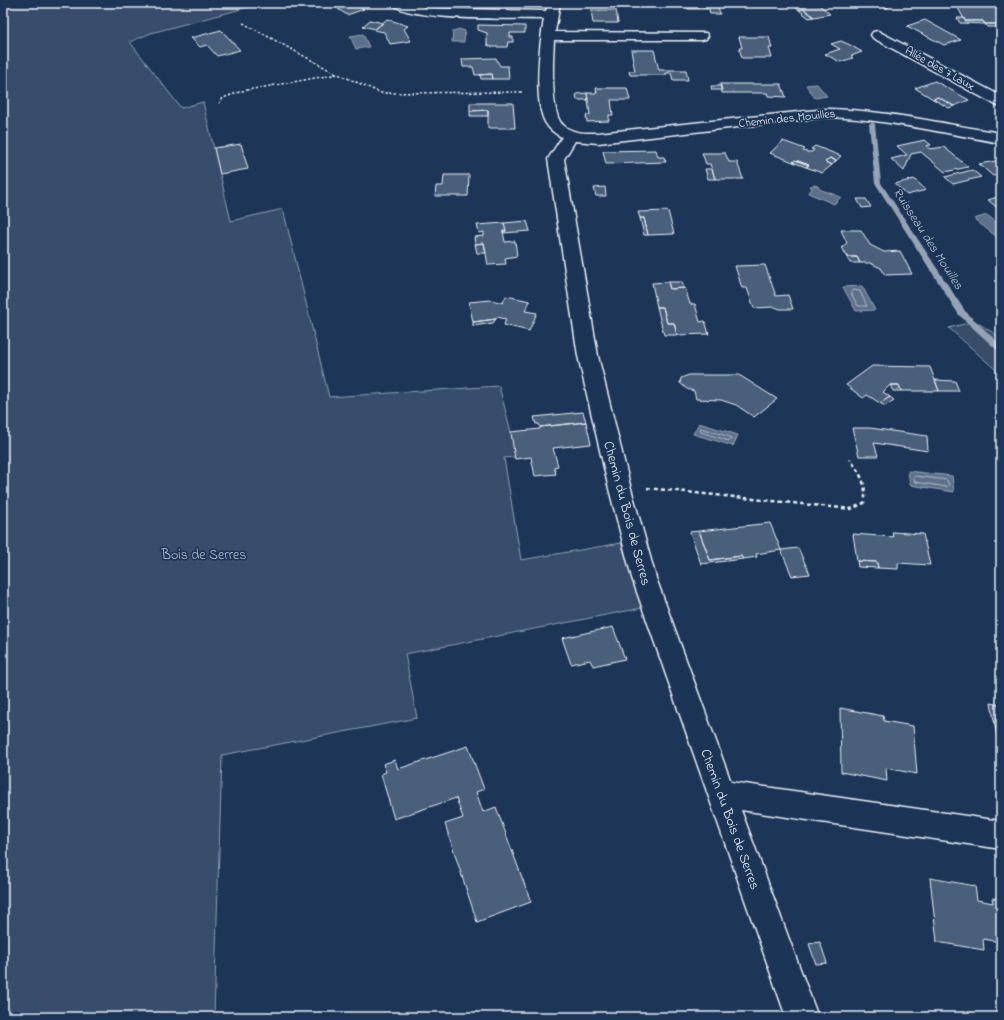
<svg xmlns="http://www.w3.org/2000/svg" width="1004" height="1020" font-family="'Indie Flower',sans-serif">
<style>
.green{fill:#374d6c;stroke:#909fb2}
.water{fill:#5d7089;stroke:#95a4b5}
.lines{fill:none;stroke-linecap:round;stroke-linejoin:round}
.shore{stroke:#b0bdcc;stroke-width:1}
.stream{fill:#95a4b5;fill-rule:evenodd}
.building{fill:#495e7a;stroke:#e8f1f8}
.minor-casing{stroke:#e8f1f8;stroke-width:3}
.path-far1{stroke:#e8f1f8;stroke-width:1.5;stroke-dasharray:2.5 2;stroke-linecap:butt}
.path{stroke:#e8f1f8;stroke-width:2.5;stroke-dasharray:4 3;stroke-linecap:butt}
.minor{fill:#1d3557;fill-rule:evenodd}
.labels{text-anchor:middle;stroke-width:3.5;stroke-linejoin:round;paint-order:stroke}
.far-street-label{font-size:12px;fill:#e8f1f8;stroke:#1d3557}
.far-water-label{font-size:13px;font-style:italic;fill:#b7c4d1;stroke:#1d3557}
.street-label{font-size:14px;fill:#e8f1f8;stroke:#1d3557}
.park-label{font-size:14px;fill:#b3c0ce;stroke:#1d3557}
</style>
<rect width="100%" height="100%" fill="#1d3557"/>
<filter id="ink" filterUnits="userSpaceOnUse"><feTurbulence type="fractalNoise" baseFrequency=".025" numOctaves="2"/><feDisplacementMap in="SourceGraphic" scale="8" xChannelSelector="R" yChannelSelector="G"/><feConvolveMatrix kernelMatrix="1 2 1 2 8 2 1 2 1" color-interpolation-filters="sRGB"/></filter>
<g filter="url(#ink)">
<path class="green" d="M3,3H264L151,33L130,42L181,108L203,102L231,221L283,209L329,397L499,386L511,432L515,457L504,458L521,560L621,543L642,608L405,654L417,718L222,755L214,1017H3Z
M975,321L1001,338V387L996,370L949,328Z"/>
<path class="water" d="M459,29L465,31L464,42H452L453,31Z
M363,34L369,47L356,49L350,36Z
M817,84L827,96L815,98L806,85Z
M814,185L818,186L819,189L841,197L834,204L808,193L812,189L810,186Z
M987,215L1001,226V235L997,237L974,219Z
M862,286L875,310L856,311L843,287Z
M699,423L738,435L733,446L693,434Z
M908,471L952,476L954,492L910,485Z"/>
<g class="lines">
<path class="shore" d="M853,290L860,291L867,306H858L851,293Z
M701,428L730,437L732,439L729,441L701,432Z
M915,476L947,480L949,485L947,487L915,482L913,478Z"/>
<path class="stream" d="M872,122L875,124L881,183L965,311L1001,345V352L998,351L959,315L875,183L869,124Z"/>
</g>
<path class="building" d="M332,3H352L364,9L347,15L338,9L339,5H331Z
M687,3H717L720,14H710L709,9H688Z
M790,3H817L830,14L814,17L804,9L799,10Z
M872,3H887L888,8L873,6Z
M979,4H1001V24H985L983,21H965L957,6L981,7Z
M804,9L814,17L809,18L799,10Z
M591,10H616L618,23H593Z
M957,18H964L965,21H983L985,24L960,23Z
M387,19L408,26L404,29L411,41L390,44L384,32L374,30Z
M370,20L383,23L375,29L363,26Z
M925,20L961,40L944,45L907,26Z
M985,24H1001V27H987Z
M478,25L525,26V33H510V37H513V42H508L507,47H492L487,45V33L478,30Z
M221,30L240,50L217,56L207,45L200,47L191,38Z
M739,37H769L772,48H769L772,58H742L739,48H742Z
M841,41L850,45L862,52L851,56L853,58L840,62L825,54L840,49L831,44Z
M631,50H654L659,70H686L688,80H673L671,73H666V75H630L629,71H635Z
M496,58L500,66H508L509,79H493L492,74L475,75L473,67H463L462,59Z
M492,74L493,79H481L480,75Z
M935,81L969,100L954,106L938,97L933,99L915,88Z
M720,84H781L786,97L768,96L767,93H722Z
M711,86H721L722,90H712Z
M596,88H627L630,100H611L613,115H609V121L587,122L586,115H590L587,93H597Z
M587,93L588,100H577L576,94Z
M938,97L954,106L949,108L933,99Z
M470,103H513L515,128H488V110L470,111Z
M488,110V116H470V111Z
M925,140L931,145L926,146L930,149L944,147L968,167L945,172L921,152L911,154L904,171L891,159L907,155L897,146Z
M783,141L805,149L803,151L807,152H812L814,150L811,149L815,146L841,156L836,161L830,158L825,162L832,165L822,173L806,167L809,165L795,160L793,162L770,153Z
M241,144L248,169L220,174L214,148Z
M656,150L658,157H664L666,162L606,164L603,151Z
M702,153H725L729,162H737L743,179H715L710,164H706Z
M830,158L835,160L836,161L832,165L825,162Z
M795,160L809,165L806,167L793,162Z
M996,161L1001,165V174L993,176L979,164Z
M705,169H712L715,179H708Z
M972,170L981,177L953,184L945,177Z
M444,175H469L468,196H435L436,186H443Z
M914,179L926,190L907,195L895,184Z
M605,187L606,196H596L594,188Z
M1001,196V211L988,200Z
M857,199H866L871,207L862,208Z
M668,211L674,234L648,235L644,218H640L638,212Z
M640,218H644L648,235H644Z
M527,221L530,231L503,233V231H506L504,223Z
M504,223L506,231H503L505,242L515,241L517,256L505,258L506,264L488,265L484,243L475,244L474,237L484,236V232L479,233L477,225Z
M841,230H861L870,245L884,252L900,251L912,274L885,275L881,268L870,263H860L857,257H847L842,247L847,243Z
M484,243L486,253H477L475,244Z
M847,257H857L860,263H850Z
M765,265L776,296L788,295L793,309H780L775,307L754,308L747,288H742L735,266Z
M668,282L670,289L685,288L690,304H695L700,322L705,321L709,334L677,335L674,323H667L663,307H657L652,283Z
M668,282H682L684,288L670,289Z
M506,296L530,301L525,311L537,313L529,331L504,325L506,319L497,317L496,319L473,322L469,302L491,300L503,303Z
M657,307H663L667,323H674L677,335H664Z
M496,319L493,323L473,326V322Z
M872,366L930,367L939,391H901L899,385H890L883,392L890,397L880,403L867,395L863,398L846,385Z
M689,375H739L777,399L754,417L736,405L721,400L696,399L694,391L687,389L680,383L681,378Z
M935,380L955,381L959,391H939Z
M890,385H899L901,391H893Z
M890,397L894,400L885,406L880,403Z
M583,412L586,422L540,427L539,424H536L534,417Z
M586,422L591,444L553,448L558,466L554,467L556,474L535,476L531,457L515,459L511,432L540,429V427Z
M852,428H870L927,436L928,451L874,443L878,456H859Z
M770,523L781,550L756,554L757,557L743,559L741,556L710,560L699,531Z
M699,531L710,560L741,556L743,559L701,564L690,532Z
M892,532L923,534L930,565L898,563V569L878,568L877,562L857,561L853,534L893,537Z
M798,548L810,574L792,576L781,550Z
M857,561L877,562L878,568L858,567Z
M613,627L625,659L593,666L590,660L571,664L562,638Z
M991,703L1001,705V743H998Z
M840,708L883,716L884,721L913,726L917,774L886,768L887,781L841,772Z
M468,746L484,789L476,792L483,812L496,807L531,902L477,922L445,824L463,818L456,798L394,819L381,774L386,772L383,764L395,760L398,769Z
M930,878L975,886L977,900L993,903L992,898L1001,899V942L983,939L984,950L937,942Z
M820,942L827,963L816,964L809,944Z"/>
<g class="lines">
<defs>
<path id="minor" d="M392,3H408L427,8L546,11L548,3H560L555,32L706,33L708,36L706,39L701,40H554C553,57 550,114 563,125C573,134 586,133 598,133L827,109C886,110 943,124 1001,133V143C943,133 886,119 827,117L598,143L575,141L564,159L598,356L630,485L656,578L731,782L1001,821V849L741,810L818,1017H786L632,578L608,485L578,356L548,159L562,137C555,134 549,129 545,122C533,100 540,42 544,19C519,18 404,22 392,3Z
M878,31L1001,96V106L996,105L873,38L871,35L873,32Z"/>
</defs>
<use href="#minor" class="minor-casing"/>
<path class="path-far1" d="M243,23L337,74
M219,104L223,98L242,91L338,74L381,93L524,92"/>
<path class="path" d="M647,488L851,509L864,503C868,486 860,473 850,459"/>
<use href="#minor" class="minor"/>
</g>
</g>
<g class="labels">
<g class="far-street-label">
<text transform="translate(940 68) rotate(29)" y="4">Allée des 7 Laux</text>
<text transform="translate(787 118) rotate(-6)" y="4">Chemin des Mouilles</text>
</g>
<g class="far-water-label">
<text transform="translate(929 238) rotate(57)" y="5">Ruisseau des Mouilles</text>
</g>
<g class="street-label">
<text transform="translate(628 513) rotate(75)" y="5">Chemin du Bois de Serres</text>
<text transform="translate(731 819) rotate(70)" y="5">Chemin du Bois de Serres</text>
</g>
<g class="park-label">
<text x="204" y="559">Bois de Serres</text>
</g>
</g>
<rect width="1004" height="1020" fill="none" stroke="#1d3557" stroke-width="16"/>
<rect x="8" y="8" width="988" height="1004" fill="none" stroke="#e8f1f8" stroke-width="1.5" filter="url(#ink)"/>
</svg>
